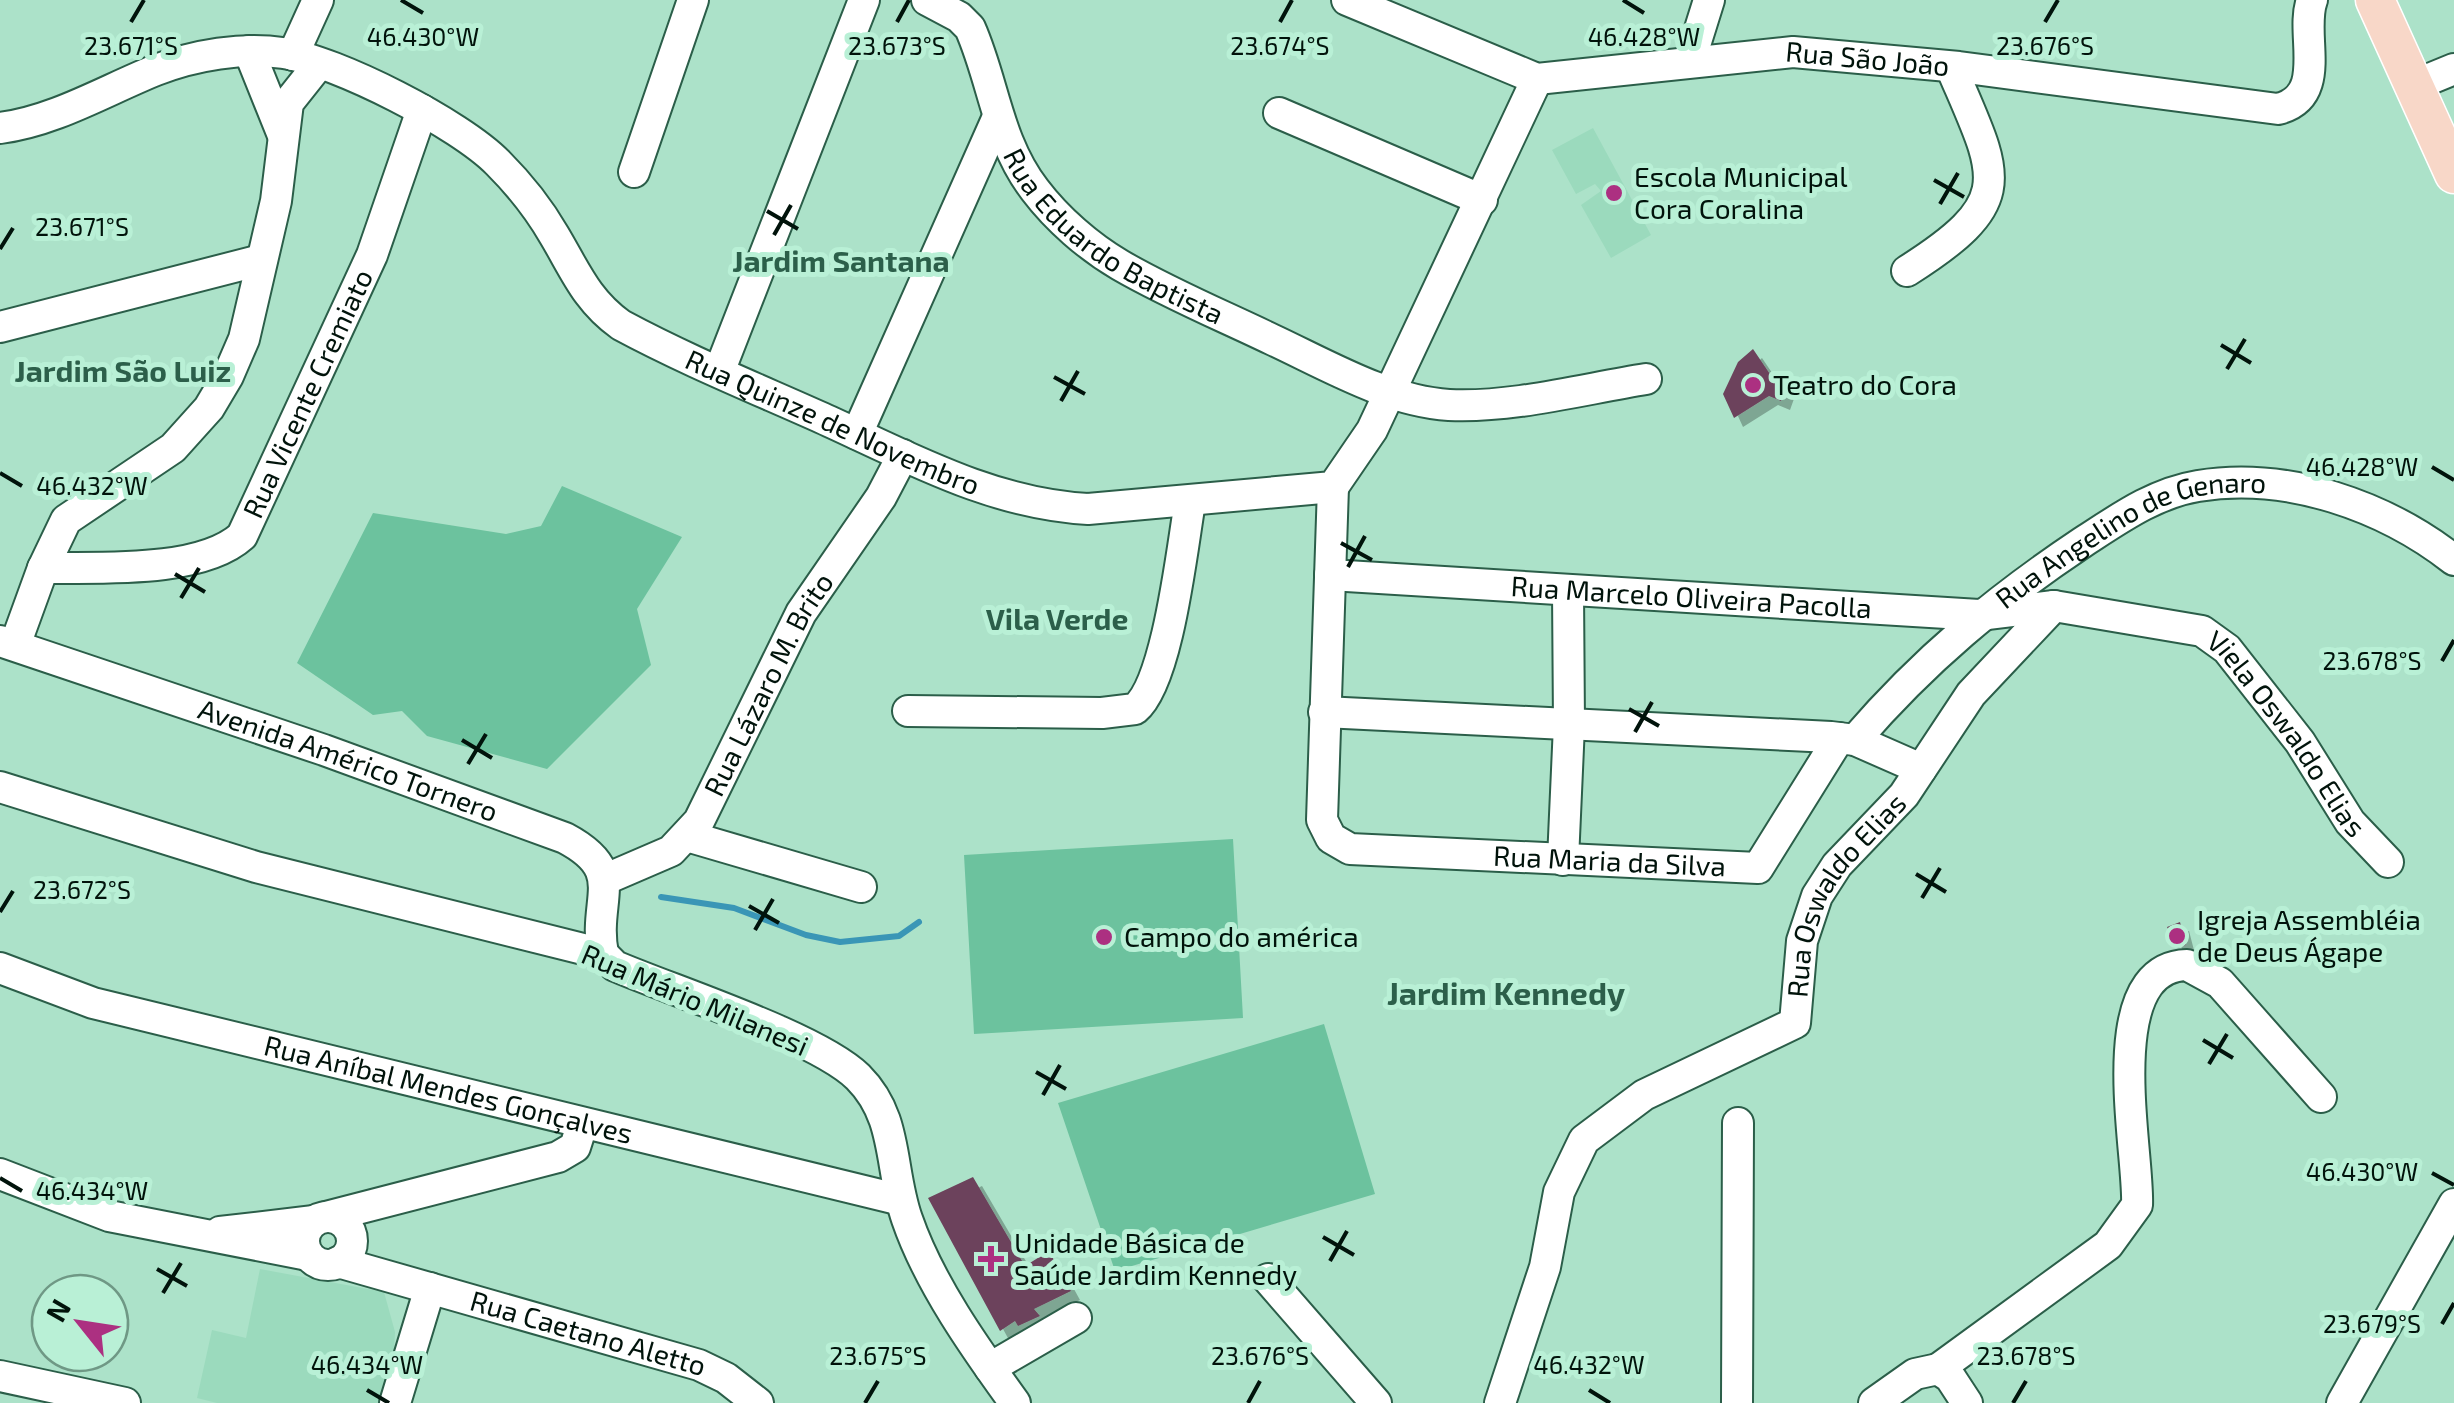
<svg xmlns="http://www.w3.org/2000/svg" width="2454" height="1403" font-family="'Exo 2',sans-serif">
<style>
.built{fill:#9bdabd}
.green{fill:#6cc29e}
.lines{fill:none;stroke-linecap:round;stroke-linejoin:round}
.stream{stroke:#3a96b6;stroke-width:6}
.building{fill:#6c435b;filter:url(#shadow)}
.minor-casing{stroke:#2b5e49;stroke-width:34}
.major-casing{stroke:#fff;stroke-width:41}
.minor{stroke:#fff;stroke-width:30}
.major{stroke:#f8d7c8;stroke-width:38}
.ticks{fill:none;stroke:#01130b;stroke-width:4}
.poi-dot{fill:#ac3081;stroke:#b9f0d6;stroke-width:4}
.labels{text-anchor:middle;stroke-width:10;stroke-linejoin:round;paint-order:stroke}
.street-label{font-size:28px;fill:#01130b;stroke:#b9f0d6}
.poi-label{font-size:28px;fill:#01130b;stroke:#b9f0d6;text-anchor:start}
.neighbourhood-label{font-size:30px;font-weight:bold;fill:#2c5f4a;stroke:#b9f0d6}
.quarter-label{font-size:32px;font-weight:bold;fill:#2c5f4a;stroke:#b9f0d6}
.ticks-label{font-size:25px;text-anchor:middle;fill:#01130b;stroke:#b9f0d6;stroke-width:10;stroke-linejoin:round;paint-order:stroke}
</style>
<defs>
<filter id="shadow"><feDropShadow dx="9" dy="9" stdDeviation="0" flood-color="#0004"/></filter>
</defs>
<rect width="100%" height="100%" fill="#ace2c9"/>
<path class="built" d="M1593,128L1651,235L1611,258L1581,205L1601,191L1595,184L1576,194L1552,150Z
M260,1269L384,1292L395,1332L393,1373L380,1403H217L197,1398L212,1330L246,1338Z"/>
<path class="green" d="M562,486L682,537L637,609L651,665L547,769L427,736L402,711L373,715L297,663L373,513L506,534L541,526Z
M1233,839L1243,1018L974,1034L964,855Z
M1324,1024L1375,1194L1115,1271L1058,1103Z"/>
<g class="lines">
<path class="stream" d="M661,897L734,908L806,935L840,942L899,936L919,922"/>
</g>
<path class="building" d="M1753,349L1776,383L1786,387L1781,401L1769,396L1734,418L1723,394L1738,362Z
M2180,922L2186,945L2177,948L2167,927Z
M973,1177L1025,1266L1049,1251L1071,1291L1034,1309L1040,1316L1018,1326L1015,1321L1000,1331L928,1198Z"/>
<g class="lines">
<defs>
<g id="minor">
<path id="s1" d="M927,0L959,17L970,28C994,82 997,141 1035,190C1057,219 1089,247 1120,265C1168,293 1221,315 1271,339C1327,365 1387,401 1449,405C1513,408 1583,389 1646,379"/>
<path id="s2" d="M1347,0L1537,79L1793,52L1959,67L2278,109C2330,96 2299,34 2312,0"/>
<path d="M249,51L282,133"/>
<path d="M293,55L318,0"/>
<path d="M1690,61L1709,0"/>
<path d="M2415,85L2454,69"/>
<path d="M1279,113L1482,200"/>
<path id="s3" d="M0,128C55,121 106,90 156,70C195,55 242,47 283,53C337,61 460,124 498,163C520,185 539,209 554,235C575,270 586,300 621,325C686,360 755,388 822,418C908,457 992,504 1088,509L1333,487L1372,430L1537,79"/>
<path d="M634,172L693,0"/>
<path d="M1907,271C2019,200 1998,177 1951,67"/>
<path d="M0,327L261,260"/>
<path d="M719,372L864,0"/>
<path d="M857,434L997,119"/>
<path id="s4" d="M1333,487L1322,820L1331,838L1350,849L1758,868L1839,738"/>
<path id="s5" d="M43,568C97,567 200,574 242,536L372,255L422,110"/>
<path id="s6" d="M1330,575L1979,615L2054,606L2202,631L2227,649L2300,742L2350,822L2388,862"/>
<path id="s7" d="M0,641L324,750L565,838C629,872 592,898 603,954"/>
<path d="M15,645L43,568L66,520L173,448L209,408L228,376L244,339L276,201L288,103L319,64"/>
<path d="M908,711L1102,713L1135,709C1168,682 1182,548 1190,502"/>
<path d="M1324,712L1831,737L1855,740L1921,769"/>
<path id="s8" d="M1855,740C1924,660 1996,600 2083,542C2120,518 2155,493 2198,486C2287,471 2385,506 2454,560"/>
<path d="M0,787L256,867L603,954L615,966C673,991 817,1037 858,1077C899,1118 889,1168 907,1219C929,1283 975,1348 1015,1403"/>
<path d="M687,836L861,887"/>
<path d="M1563,860L1569,725L1568,591"/>
<path id="s9" d="M606,879L671,851L699,821L801,613L881,497L903,455"/>
<path id="s10" d="M0,968L93,1003L901,1200"/>
<path d="M0,1174L109,1216L308,1255"/>
<path d="M326,1217L558,1157L575,1147L582,1125"/>
<circle cx="328" cy="1241" r="24"/>
<path d="M220,1232L314,1221"/>
<path id="s11" d="M338,1262L699,1365L726,1378L758,1403"/>
<path d="M1268,1279L1376,1403"/>
<path d="M990,1368L1076,1318"/>
<path d="M1938,1369L2108,1245L2137,1205C2140,1155 2097,967 2187,965L2220,983L2321,1097"/>
<path d="M0,1376L125,1403"/>
<path d="M395,1403L430,1288"/>
<path id="s12" d="M1500,1403L1545,1267L1559,1192L1584,1140L1644,1095L1795,1023L1802,941L1817,896L1837,865L1904,795L1971,694L2054,606"/>
<path d="M1737,1403L1738,1123"/>
<path d="M1874,1403L1915,1374L1938,1369L1950,1377L1967,1403"/>
<path d="M2342,1403L2454,1204"/>
</g>
<path id="major" d="M2375,0L2454,174"/>
</defs>
<use href="#minor" class="minor-casing"/>
<use href="#major" class="major-casing"/>
<use href="#minor" class="minor"/>
<use href="#major" class="major"/>
</g>
<path class="ticks" d="M401,0L423,13M1623,0L1644,13M131,22L144,0M897,22L909,0M1280,22L1292,0M2045,22L2058,0M1934,180L1964,197M1940,204L1958,173M767,211L798,229M774,235L791,205M0,249L13,228M2221,345L2251,363M2227,369L2245,339M1054,377L1085,394M1061,401L1078,371M2432,467L2454,480M0,473L22,486M1341,543L1372,560M1348,567L1365,536M175,574L205,592M181,598L199,568M2442,661L2454,640M1629,709L1659,726M1635,732L1652,702M462,740L492,758M468,764L486,734M1916,874L1946,892M1922,898L1940,868M749,906L779,923M0,912L13,891M755,930L773,899M2203,1040L2233,1058M2209,1064L2227,1034M1036,1072L1066,1089M1043,1095L1060,1065M2432,1173L2454,1185M0,1178L22,1191M1323,1237L1354,1255M1330,1261L1347,1231M157,1269L187,1286M163,1293L181,1263M2442,1324L2454,1303M367,1390L389,1403M1589,1390L1610,1403M865,1403L878,1381M1248,1403L1260,1381M2013,1403L2026,1381"/>
<g class="poi-dot">
<circle cx="1614" cy="193" r="10"/>
<circle cx="1753" cy="385" r="10"/>
<circle cx="2177" cy="936" r="10"/>
<circle cx="1104" cy="937" r="10"/>
<path d="M986 1244h10v10h10v10h-10v10h-10v-10h-10v-10h10z"/>
</g>
<g class="labels">
<g class="street-label">
<text dy="10" stroke="none"><textPath href="#s2" startOffset="538">Rua São João</textPath></text>
<text dy="10" stroke="none"><textPath href="#s1" startOffset="318">Rua Eduardo Baptista</textPath></text>
<text dy="10" stroke="none"><textPath href="#s5" startOffset="362">Rua Vicente Cremiato</textPath></text>
<text dy="10" stroke="none"><textPath href="#s3" startOffset="978">Rua Quinze de Novembro</textPath></text>
<text dy="10" stroke="none"><textPath href="#s8" startOffset="350">Rua Angelino de Genaro</textPath></text>
<text dy="10" stroke="none"><textPath href="#s6" startOffset="362">Rua Marcelo Oliveira Pacolla</textPath></text>
<text dy="10" stroke="none"><textPath href="#s9" startOffset="265">Rua Lázaro M. Brito</textPath></text>
<text dy="10" stroke="none"><textPath href="#s6" startOffset="1010">Viela Oswaldo Elias</textPath></text>
<text dy="10" stroke="none"><textPath href="#s7" startOffset="368">Avenida Américo Tornero</textPath></text>
<text dy="10" stroke="none"><textPath href="#s4" startOffset="635">Rua Maria da Silva</textPath></text>
<text dy="10" stroke="none"><textPath href="#s12" startOffset="662">Rua Oswaldo Elias</textPath></text>
<text transform="translate(695 1000) rotate(23)" y="10">Rua Mário Milanesi</text>
<text dy="10" stroke="none"><textPath href="#s10" startOffset="465">Rua Aníbal Mendes Gonçalves</textPath></text>
<text dy="10" stroke="none"><textPath href="#s11" startOffset="260">Rua Caetano Aletto</textPath></text>
</g>
<g class="poi-label">
<text x="1634" y="187">Escola Municipal<tspan x="1634" dy="32">Cora Coralina</tspan></text>
<text x="1773" y="395">Teatro do Cora</text>
<text x="2197" y="930">Igreja Assembléia<tspan x="2197" dy="32">de Deus Ágape</tspan></text>
<text x="1124" y="947">Campo do américa</text>
<text x="1014" y="1253">Unidade Básica de<tspan x="1014" dy="32">Saúde Jardim Kennedy</tspan></text>
</g>
<g class="neighbourhood-label">
<text x="841" y="272">Jardim Santana</text>
<text x="123" y="382">Jardim São Luiz</text>
<text x="1057" y="630">Vila Verde</text>
</g>
<g class="quarter-label">
<text x="1506" y="1005">Jardim Kennedy</text>
</g>
</g>
<g class="ticks-label">
<text x="423" y="46">46.430°W</text>
<text x="1644" y="46">46.428°W</text>
<text x="131" y="55">23.671°S</text>
<text x="897" y="55">23.673°S</text>
<text x="1280" y="55">23.674°S</text>
<text x="2045" y="55">23.676°S</text>
<text x="82" y="236">23.671°S</text>
<text x="2362" y="476">46.428°W</text>
<text x="92" y="495">46.432°W</text>
<text x="2372" y="670">23.678°S</text>
<text x="82" y="899">23.672°S</text>
<text x="2362" y="1181">46.430°W</text>
<text x="92" y="1200">46.434°W</text>
<text x="2372" y="1333">23.679°S</text>
<text x="878" y="1365">23.675°S</text>
<text x="1260" y="1365">23.676°S</text>
<text x="2026" y="1365">23.678°S</text>
<text x="367" y="1374">46.434°W</text>
<text x="1589" y="1374">46.432°W</text>
</g>
<g transform="translate(80 1323) rotate(300)"><circle r="48" fill="#b9f0d6" stroke="#6f9885" stroke-width="2.5"/>
<path d="M0-8L18 38L0 25L-18 38Z" fill="#ac3081"/>
<text y="-15" font-size="28" font-weight="bold" text-anchor="middle" fill="#01130b">N</text>
</g>
</svg>
